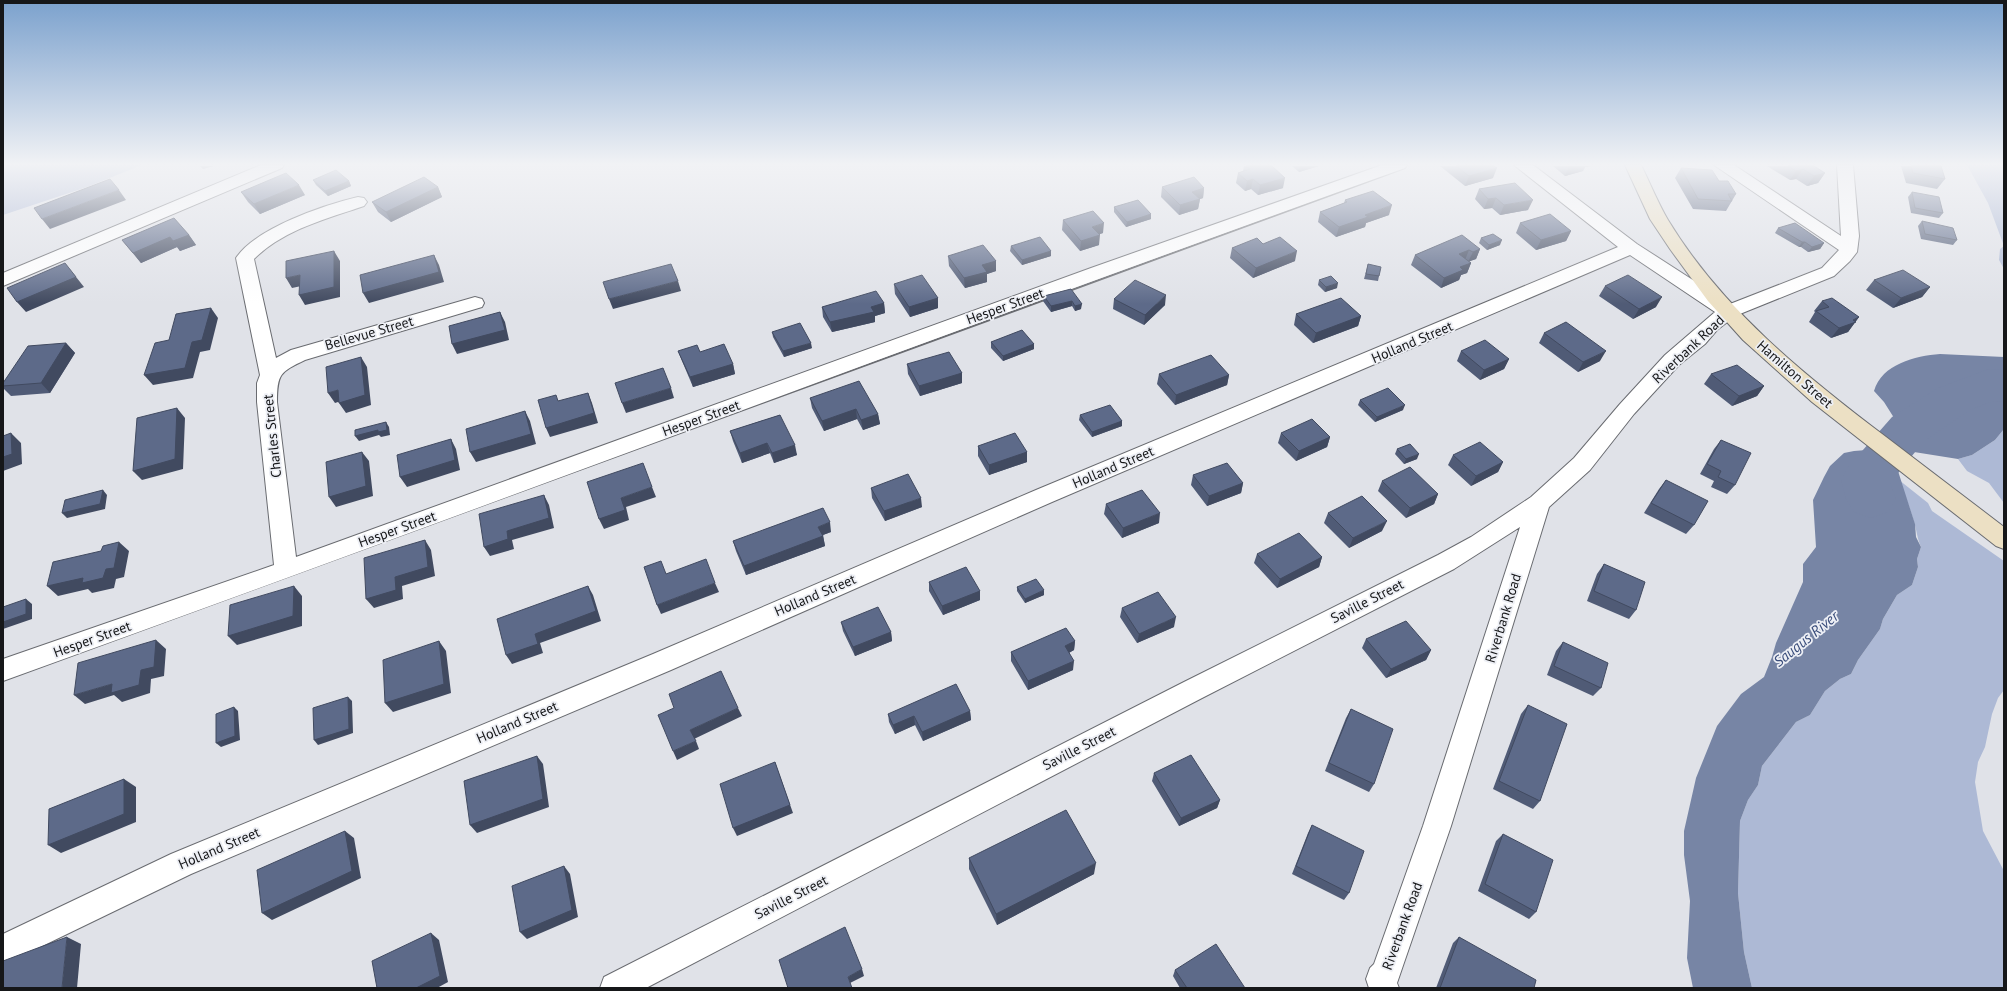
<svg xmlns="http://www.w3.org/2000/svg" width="2007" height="991" font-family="'PT Sans',sans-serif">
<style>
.green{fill:#adb9d5}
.water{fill:#7785a5}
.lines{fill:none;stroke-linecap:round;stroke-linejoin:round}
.river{fill:#7785a5;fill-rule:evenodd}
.street-casing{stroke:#696b70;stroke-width:2}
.secondary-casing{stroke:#696b70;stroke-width:2}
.street{fill:#fff;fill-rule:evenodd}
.secondary{fill:#ece0c4;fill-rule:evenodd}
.wall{fill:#505b76}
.shaded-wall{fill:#414a60}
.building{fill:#5d6a89;stroke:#414a60}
.labels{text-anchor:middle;stroke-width:3.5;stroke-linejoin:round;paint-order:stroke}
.street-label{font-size:14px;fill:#161719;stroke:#edeff5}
.water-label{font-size:15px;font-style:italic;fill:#3a4d7b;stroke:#edeff5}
</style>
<rect width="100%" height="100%" fill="#e0e2e8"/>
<path class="green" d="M142,165L87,187L3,215V165Z
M2004,165V269L1999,260L2000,249L2004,246L1988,203L1967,165Z
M2004,429V503L1989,483L1967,471L1958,459L1972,455L1995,440Z
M1899,480L1928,503L1932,511L2004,561V690L1998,698L1992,714L1985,747L1978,762L1975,782L1983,831L2004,871V988H1752L1744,952L1738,893L1740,821L1748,800L1758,785L1762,766L1796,722L1810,715L1825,691L1840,679L1851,674L1858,660L1880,629L1883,619L1897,595L1912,585L1918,567L1917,559L1921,547C1917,538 1917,531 1914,522C1910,508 1905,494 1899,480Z"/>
<path class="water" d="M1940,354L2004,357V429L1995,440L1972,455L1958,459L1914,452L1891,436L1892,430L1896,421L1884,402L1874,391C1882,364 1915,356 1940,354Z
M1867,450L1882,458L1898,471L1915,524L1916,537L1921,547L1917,559L1918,567L1912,585L1897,595L1883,619L1880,629L1858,660L1851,674L1840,679L1825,691L1810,715L1796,722L1762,766L1758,785L1748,800L1740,821L1738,893L1744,952L1752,988H1693L1687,958L1690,901L1684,855V831L1696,778L1717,726L1741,694L1764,677L1772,657L1776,643L1803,582V564L1816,547L1813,500L1824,477L1830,466L1844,453L1854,451Z"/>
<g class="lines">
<path class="river" d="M1989,369L2004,370V402L1993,401L1970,410L1924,441L1890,483L1896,499L1888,512L1871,518L1854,512L1846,499L1841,480L1848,467L1892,417L1938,388Z"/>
<defs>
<path id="street" d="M261,165H284L282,168L3,286V273Z
M1382,165H1407L1405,168C936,336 471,513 3,681V659L274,565L257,402V383L260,375L236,258C256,228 324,205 358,197L364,198L367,202L364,206C326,219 283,230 254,259L276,358L291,350L475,297L482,299L484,303L482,307L305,360C280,372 277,374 277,402L296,557L1091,268Z
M1514,165H1533L1637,244L1730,304L1822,268L1839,250L1714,165H1734L1841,236L1837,165H1853L1859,236L1857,252L1850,261L1834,276L1735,316L1717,330L1705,344L1679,365L1634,414L1590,470L1549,507L1451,826L1397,983L1399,988H1369L1366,979L1370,968L1374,964L1423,826L1520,527L1454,569L1202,698L646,988H600L604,977L1184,682L1438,555L1471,537L1531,497L1574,458L1620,404L1665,355L1715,312L1630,255L1052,502L671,670L191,874L3,965V934L171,854L653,654L1036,490L1618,247Z"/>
<path id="secondary" d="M1625,165H1641C1650,183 1658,203 1668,220C1722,309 1804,375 1886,437C1925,467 1965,497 2004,527V549L1996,546L1812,402L1743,340L1708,301L1670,249L1650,219Z"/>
</defs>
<use href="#street" class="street-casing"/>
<use href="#secondary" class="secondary-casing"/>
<use href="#street" class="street"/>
<use href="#secondary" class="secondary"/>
</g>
<path class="wall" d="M1244,166H1272L1283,188L1258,195L1251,189L1245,191L1236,183L1238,173L1243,171Z
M1292,166H1319L1299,172Z
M1440,166H1494L1493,178L1465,186Z
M1553,166H1591L1585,167L1583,171L1565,176Z
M1767,166H1814L1825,173L1818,183L1807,186L1796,179L1790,180Z
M1901,166H1941L1945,179L1937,189L1906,183Z
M1681,168L1719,181L1736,194L1726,211L1693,209L1675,178Z
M313,180L349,181L351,186L328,196L316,185Z
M438,187L442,197L391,222L378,212L372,202Z
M1162,187L1204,188L1203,198L1200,199L1198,209L1179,215L1161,197Z
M1479,189L1528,210L1500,215L1492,208L1484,209L1475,199Z
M241,192L305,195L260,214L248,202Z
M1912,192L1943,213L1939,218L1911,213L1908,197Z
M1345,200L1389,215L1366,223L1365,227L1336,237L1318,222L1320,212L1344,203Z
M1114,207L1151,214V219L1126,227L1114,212Z
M1063,220L1103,233L1099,234V245L1080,251L1062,230Z
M1922,221L1957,240L1953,245L1921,239L1918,226Z
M1520,223L1571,231L1566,241L1536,250L1516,233Z
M1778,228L1824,243L1820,249L1808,252L1801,247H1799L1775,233Z
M189,235L196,245L180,251L177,247L141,263L122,240Z
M1481,238L1500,245L1487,250L1479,243Z
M1263,244L1295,261L1253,278L1230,258L1232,248Z
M1011,246L1051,251V256L1022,265L1010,251Z
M1480,249L1476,259L1469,261L1471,263L1467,273L1461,275L1459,280L1441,288L1411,265L1415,255Z
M948,256L996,261V271L987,274V282L965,288L949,266Z
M1368,264L1379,276L1378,281L1364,279Z
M1319,280L1337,288L1325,292L1318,285Z
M1874,280L1930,287L1922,297L1893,308L1866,290Z
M894,284L938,298V308L910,317L895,294Z
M1605,286L1656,307L1633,319L1599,296Z
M1071,289L1081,309L1075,311L1072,306L1051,312L1043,301L1044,296Z
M1114,299L1165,305L1144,325L1113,309Z
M1822,301L1859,317L1848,332L1831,338L1809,322L1815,312L1814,311Z
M884,303L885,313L875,316V322L832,332L823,317L822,307Z
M1296,314L1361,316L1358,326L1313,343L1294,325Z
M772,332L812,348L784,357L773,337Z
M1544,333L1600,361L1578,372L1539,343Z
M991,342L1034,344V349L1003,361L991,348Z
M66,343L75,353L50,393L11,396L3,388V383Z
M678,351L700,352L733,364L735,374L693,387L682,361Z
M1461,351L1509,359L1504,369L1480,380L1457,361Z
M907,364L962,373V383L920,396L908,374Z
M1159,374L1229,375L1227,385L1175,405L1157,384Z
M1711,374L1764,386L1757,396L1732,406L1704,384Z
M810,398L878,414L880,424L863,430L857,419L824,431L812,408Z
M1360,400L1403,410L1375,422L1358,405Z
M780,415L797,455L774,463L770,453L742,463L733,441L730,431Z
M1080,415L1122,421V426L1092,437L1079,420Z
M1281,433L1330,437L1327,447L1296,461L1278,443Z
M1721,440L1735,485L1727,494L1711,487L1714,481L1700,474L1714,449Z
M978,446L1027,452V462L989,475L978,456Z
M1397,449L1417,459L1404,464L1395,454Z
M1453,455L1503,462L1498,472L1471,486L1448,465Z
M1193,475L1243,483L1241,493L1207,506L1191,485Z
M1666,480L1694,525L1686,534L1644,513L1659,489Z
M1382,481L1438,494L1434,504L1406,518L1378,491Z
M871,488L922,507L885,521L872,498Z
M1106,504L1159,523L1122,538L1104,514Z
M1328,513L1382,531L1349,548L1324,523Z
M831,532L823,535L825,546L746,575L736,551L733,541Z
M1257,554L1322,557L1319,567L1277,588L1254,563Z
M1604,564L1636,610L1629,619L1587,601L1597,574Z
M929,582L980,591V600L943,615L929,591Z
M1017,587L1044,595L1025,603L1017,591Z
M1122,608L1174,627L1137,643L1120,617Z
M841,622L891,632L892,641L855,656L843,631Z
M1366,639L1431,650L1426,660L1386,678L1362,648Z
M1075,641L1074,650L1069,653L1073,670L1028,690L1011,661V652Z
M1563,642L1601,688L1593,696L1547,675L1556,651Z
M1528,705L1540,801L1533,809L1493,789L1521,714Z
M1351,709L1374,784L1369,792L1325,771L1346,718Z
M970,711L971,720L923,741L915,725L895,734L889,722L888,714Z
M1154,773L1220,800L1217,808L1179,826L1152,781Z
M1312,825L1349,893L1344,900L1292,874L1308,833Z
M1503,834L1536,912L1529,919L1478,891L1496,841Z
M969,858L1094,874L997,925L969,869Z
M1459,937L1534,988H1436L1453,943Z
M1175,970L1245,988H1180L1173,976Z"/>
<path class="shaded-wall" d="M200,166H214L203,169Z
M1300,166H1319L1299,172Z
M1569,166H1591L1585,167L1583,171L1565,176Z
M1497,168L1493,178L1465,186L1469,176Z
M1803,169L1796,179L1790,180L1796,171Z
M1825,173L1818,183L1807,186L1814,176Z
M1285,178L1283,188L1258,195L1260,185Z
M1253,179L1251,189L1245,191L1247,181Z
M349,181L351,186L328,196L325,191Z
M299,185L305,195L260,214L254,204Z
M438,187L442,197L391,222L386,212Z
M1204,188L1203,198L1191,202L1192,192Z
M119,190L126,200L50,229L42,219Z
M1496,198L1492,208L1484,209L1488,199Z
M1200,199L1198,209L1179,215L1180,205Z
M1533,200L1528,210L1500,215L1504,205Z
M1392,205L1389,215L1366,223L1365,227L1336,237L1339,227L1365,215Z
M1151,214V219L1126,227L1127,222Z
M1104,223L1103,233L1091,237L1092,227Z
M1571,231L1566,241L1536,250L1541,240Z
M189,235L196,245L180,251L173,241Z
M1100,235L1099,245L1080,251L1081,241Z
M170,237L177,247L141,263L133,253Z
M1502,240L1500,245L1487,250L1489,245Z
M1802,242H1805L1801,247H1799Z
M1824,243L1820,249L1808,252L1812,247Z
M1480,249L1476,259L1468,262L1473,252Z
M1469,250L1465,260L1459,254Z
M334,251L340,261V297L305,305L299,295Z
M1051,251V256L1022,265V260Z
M1297,251L1295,261L1253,278L1256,268Z
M434,255L439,265L444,282L369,303L363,293Z
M996,261V271L987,274V282L965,288L964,278L982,265Z
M65,263L84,287L26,312L17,302Z
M1471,263L1467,273L1461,275L1459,280L1441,288L1444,278L1460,267Z
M300,275L306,285L292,288L286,278Z
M678,281L681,291L613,309L609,299Z
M1338,283L1337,288L1325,292L1326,287Z
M1930,287L1922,297L1893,308L1901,298Z
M1166,295L1165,305L1144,325L1145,315Z
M1662,297L1656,307L1633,319L1639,309Z
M938,298V308L910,317L909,307Z
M1072,301V306L1051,312V306Z
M884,303L885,313L875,316V322L832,332L830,322L871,307Z
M1082,304L1081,309L1075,311V306Z
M211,308L218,318L210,350L200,352L193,378L153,385L144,375L192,342Z
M500,312L505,322L509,340L457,354L452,344Z
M1361,316L1358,326L1313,343L1316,333Z
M1859,317L1848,332L1831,338L1839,328L1853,320Z
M66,343L75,353L50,393L41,383Z
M811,343L812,348L784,357L783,351Z
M1034,344V349L1003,361V356Z
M1606,351L1600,361L1578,372L1583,362Z
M361,357L367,367L371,405L346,413L339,403Z
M1509,359L1504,369L1480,380L1484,370Z
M733,364L735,374L693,387L690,377Z
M962,373V383L920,396L919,386Z
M1229,375L1227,385L1175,405L1176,395Z
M1764,386L1757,396L1732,406L1739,396Z
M671,388L674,398L626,413L622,403Z
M338,390L344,400L335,403L328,393Z
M588,393L592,403L598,423L550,437L546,428Z
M1405,405L1403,410L1375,422L1377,417Z
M177,408L185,418L183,469L142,480L133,471Z
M856,409L857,419L824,431L822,421Z
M525,411L530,421L536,444L476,462L470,452Z
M878,414L880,424L863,430L861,420Z
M1122,421V426L1092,437V432Z
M386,422L389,427L390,435L381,437L379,435L359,441L355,436Z
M11,433L21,443L22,464L3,471V457Z
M1330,437L1327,447L1296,461L1299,451Z
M451,439L456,449L460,470L407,487L400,477Z
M767,443L770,453L742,463L740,453Z
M795,445L797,455L774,463L772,453Z
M362,452L369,461L373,496L336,507L329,497Z
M1027,452V462L989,475V465Z
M1419,454L1417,459L1404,464L1406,459Z
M1503,462L1498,472L1471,486L1476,476Z
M1243,483L1241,493L1207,506L1209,496Z
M652,487L656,497L626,507L629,520L604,529L599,519L621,498Z
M103,490L107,495L105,509L67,518L62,513Z
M1438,494L1434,504L1406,518L1410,508Z
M544,495L549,505L554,528L512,540L514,549L490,556L484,547L507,531Z
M921,498L922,507L885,521L884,511Z
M1160,513L1159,523L1122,538L1123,528Z
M1387,521L1382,531L1349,548L1353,538Z
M830,522L831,532L820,536L818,527Z
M823,536L825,546L746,575L744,566Z
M425,540L431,550L435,576L402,586L403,599L374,608L366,599L395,577Z
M119,542L129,551L124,577L116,579L114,588L92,593L88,589L58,596L47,586L106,569Z
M1322,557L1319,567L1277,588L1280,579Z
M715,583L719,592L661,614L657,605Z
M294,586L302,596V626L237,645L228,636Z
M588,586L593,595L601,621L540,643L543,653L512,664L506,655L535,634Z
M1044,590V595L1025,603V599Z
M980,591V600L943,615L942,606Z
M26,599L32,604V619L3,629V622Z
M1176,617L1174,627L1137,643L1139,634Z
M891,632L892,641L855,656L853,647Z
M156,640L166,649L164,676L151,679L150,693L122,702L114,695L85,704L74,695L112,684L141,670Z
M439,641L446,651L451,693L393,712L385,703Z
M1075,641L1074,650L1064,655L1065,646Z
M1431,650L1426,660L1386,678L1391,669Z
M1074,661L1073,670L1028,690V681Z
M348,697L352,701L353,733L318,745L314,740Z
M234,707L238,711L240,740L221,747L216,743Z
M738,708L742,716L694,739L690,730Z
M970,711L971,720L923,741L922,732Z
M914,716L915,725L895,734L893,725Z
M696,741L699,749L677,760L673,751Z
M537,756L543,764L549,807L477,833L470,825Z
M775,762L793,813L737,836L733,828Z
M124,779L136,787V822L61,853L48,845Z
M1220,800L1217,808L1179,826L1181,818Z
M345,831L354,838L361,878L272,920L262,913Z
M1096,863L1094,874L997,925L996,914Z
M564,866L570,874L578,917L527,939L520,932Z
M431,933L439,940L448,982L437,988H416Z
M67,937L81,944L77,988H62Z
M862,969L864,976L850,983L848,977Z"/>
<path class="building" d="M1246,166H1272L1285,178L1260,185L1253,179L1247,181L1238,173L1250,169Z
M1456,166H1494L1497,168L1469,176Z
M1788,166H1814L1825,173L1814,176L1803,169L1796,171Z
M1911,166H1941L1945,179L1913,173Z
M1681,168L1712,170L1719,181H1728L1736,194H1728L1732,201L1698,199Z
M336,170L349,181L325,191L313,180Z
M286,173L299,185L254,204L241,192Z
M424,177L438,187L386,212L372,202Z
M1194,177L1204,188L1192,192L1200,199L1180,205L1162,187Z
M110,179L119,190L42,219L34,208Z
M1515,183L1533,200L1504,205L1496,198L1488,199L1479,189Z
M1373,191L1392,205L1365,215L1368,217L1339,227L1320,212L1347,202L1345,200Z
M1912,192L1939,197L1943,213L1915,208Z
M1138,200L1151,214L1127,222L1114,207Z
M1093,211L1104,223L1092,227L1100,235L1081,241L1063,220Z
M1550,214L1571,231L1541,240L1520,223Z
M174,218L189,235L173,241L170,237L133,253L122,240Z
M1922,221L1953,228L1957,240L1925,234Z
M1795,223L1824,243L1812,247L1805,242H1802L1778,228Z
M1493,234L1502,240L1489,245L1481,238Z
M1462,235L1480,249L1473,252L1469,250L1459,254L1471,263L1460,267L1463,270L1444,278L1415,255Z
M1040,237L1051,251L1022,260L1011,246Z
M1280,237L1297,251L1256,268L1232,248L1257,238L1263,244Z
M983,245L996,261L982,265L987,272L964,278L948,256Z
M334,251V287L299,295L300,275L286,278V261Z
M434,255L439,272L363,293L360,275Z
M65,263L76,277L17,302L7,288Z
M671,264L678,281L609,299L603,282Z
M1368,264L1381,267L1379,276L1366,274Z
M1903,270L1930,287L1901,298L1874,280Z
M922,275L938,298L909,307L894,284Z
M1628,275L1662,297L1639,309L1605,286Z
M1331,276L1338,283L1326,287L1319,280Z
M1135,280L1166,295L1145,315L1114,299Z
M1071,289L1082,304L1075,306L1072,301L1051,306L1044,296Z
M876,291L884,303L871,307L874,312L830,322L822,307Z
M1341,298L1361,316L1316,333L1296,314Z
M1832,298L1859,317L1853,320L1856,322L1839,328L1816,311L1829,307L1822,301Z
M211,308L202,340L192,342L185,368L144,375L155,343L169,340L176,314Z
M500,312L505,330L452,344L449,326Z
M1566,322L1606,351L1583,362L1544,333Z
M800,323L811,343L783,351L772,332Z
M1022,330L1034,344L1003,356L991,342Z
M1485,340L1509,359L1484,370L1461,351Z
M66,343L41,383L3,386V383L28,346Z
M724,344L733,364L690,377L678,351L697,345L700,352Z
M949,352L962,373L919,386L907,364Z
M1211,355L1229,375L1176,395L1159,374Z
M361,357L365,395L339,403L338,390L328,393L326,367Z
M1737,365L1764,386L1739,396L1711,374Z
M663,368L671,388L622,403L615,383Z
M859,381L878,414L861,420L856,409L822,421L810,398Z
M1388,388L1405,405L1377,417L1360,400Z
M588,393L594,413L546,428L538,400L556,395L558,401Z
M1110,405L1122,421L1092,432L1080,415Z
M177,408L175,459L133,471L137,418Z
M525,411L531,434L470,452L466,429Z
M780,415L795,445L772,453L767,443L740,453L730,431Z
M1312,419L1330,437L1299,451L1281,433Z
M386,422L387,430L378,432V430L355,436V430Z
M11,433L12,454L3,457V436Z
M1015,433L1027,452L989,465L978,446Z
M451,439L455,460L400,477L397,455Z
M1721,440L1751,453L1735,485L1718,477L1721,471L1707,464Z
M1480,442L1503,462L1476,476L1453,455Z
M1410,444L1419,454L1406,459L1397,449Z
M362,452L366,486L329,497L326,462Z
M643,463L652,487L621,498L625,510L599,519L587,482Z
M1227,463L1243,483L1209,496L1193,475Z
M1410,467L1438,494L1410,508L1382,481Z
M908,474L921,498L884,511L871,488Z
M1666,480L1708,501L1694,525L1651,503Z
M103,490L100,504L62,513L65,500Z
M1142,490L1160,513L1123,528L1106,504Z
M544,495L549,518L507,531L508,539L484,547L479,514Z
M1362,496L1387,521L1353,538L1328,513Z
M823,508L830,522L818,527L823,536L744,566L733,541Z
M1299,533L1322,557L1280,579L1257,554Z
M425,540L428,567L395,577L396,590L366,599L364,558Z
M119,542L114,568L106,569L103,578L82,583L83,578L47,586L53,562L101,551L103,546Z
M706,559L715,583L657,605L644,567L661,561L666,574Z
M1604,564L1645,582L1636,610L1594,591Z
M966,567L980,591L942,606L929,582Z
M1036,579L1044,590L1025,599L1017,587Z
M294,586L293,616L228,636L230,605Z
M588,586L596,611L535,634L538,644L506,655L497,619Z
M1158,592L1176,617L1139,634L1122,608Z
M26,599V614L3,622V607Z
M878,607L891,632L853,647L841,622Z
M1406,621L1431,650L1391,669L1366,639Z
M1066,628L1075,641L1065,646L1074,661L1028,681L1011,652Z
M156,640L154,667L141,670L139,685L111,693L112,684L74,695L78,663Z
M439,641L444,684L385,703L383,660Z
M1563,642L1608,663L1601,688L1554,666Z
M721,671L738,708L690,730L696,741L673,751L658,715L674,708L669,694Z
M956,684L970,711L922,732L914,716L893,725L888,714Z
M348,697L349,729L314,740L313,708Z
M1528,705L1567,724L1540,801L1499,781Z
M234,707L235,736L216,743V714Z
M1351,709L1393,729L1374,784L1329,763Z
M1191,755L1220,800L1181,818L1154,773Z
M537,756L543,799L470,825L464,781Z
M775,762L790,805L733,828L720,784Z
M124,779V814L48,845L49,809Z
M1066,810L1096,863L996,914L969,858Z
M1312,825L1364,851L1349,893L1296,866Z
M345,831L352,871L262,913L257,870Z
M1503,834L1553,860L1536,912L1485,884Z
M564,866L572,910L520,932L512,886Z
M845,927L862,969L848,977L852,988H788L779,960Z
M431,933L440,976L416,988H377L372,961Z
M67,937L62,988H3V961Z
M1459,937L1536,980L1534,988H1440Z
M1216,944L1245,988H1187L1175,970Z"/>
<linearGradient id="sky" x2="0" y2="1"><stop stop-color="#7ba1cd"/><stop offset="0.54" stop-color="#f1f2f5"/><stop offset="1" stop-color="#f1f2f5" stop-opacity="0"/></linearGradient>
<rect width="2007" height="304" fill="url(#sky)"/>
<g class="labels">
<g class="street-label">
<text transform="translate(1005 306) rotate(-20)" y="5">Hesper Street</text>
<text transform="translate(369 333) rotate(-16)" y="5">Bellevue Street</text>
<text transform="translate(1412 342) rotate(-23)" y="5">Holland Street</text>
<text transform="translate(1688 349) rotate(-43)" y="5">Riverbank Road</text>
<text transform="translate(1795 374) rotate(41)" y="5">Hamilton Street</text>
<text transform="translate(701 418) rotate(-20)" y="5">Hesper Street</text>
<text transform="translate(272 436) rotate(-96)" y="5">Charles Street</text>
<text transform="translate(1113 467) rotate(-23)" y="5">Holland Street</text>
<text transform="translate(397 529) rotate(-20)" y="5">Hesper Street</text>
<text transform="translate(815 595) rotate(-23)" y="5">Holland Street</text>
<text transform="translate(1367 601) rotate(-27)" y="5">Saville Street</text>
<text transform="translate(1503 618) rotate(-73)" y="5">Riverbank Road</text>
<text transform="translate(92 639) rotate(-20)" y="5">Hesper Street</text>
<text transform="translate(517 722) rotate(-23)" y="5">Holland Street</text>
<text transform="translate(1079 748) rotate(-27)" y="5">Saville Street</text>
<text transform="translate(219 848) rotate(-23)" y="5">Holland Street</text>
<text transform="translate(791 897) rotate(-27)" y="5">Saville Street</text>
<text transform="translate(1402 926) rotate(-70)" y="5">Riverbank Road</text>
</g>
<g class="water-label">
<text transform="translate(1806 639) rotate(-39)" y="5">Saugus River</text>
</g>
</g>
<rect width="2007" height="991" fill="none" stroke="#161719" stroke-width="8"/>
</svg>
